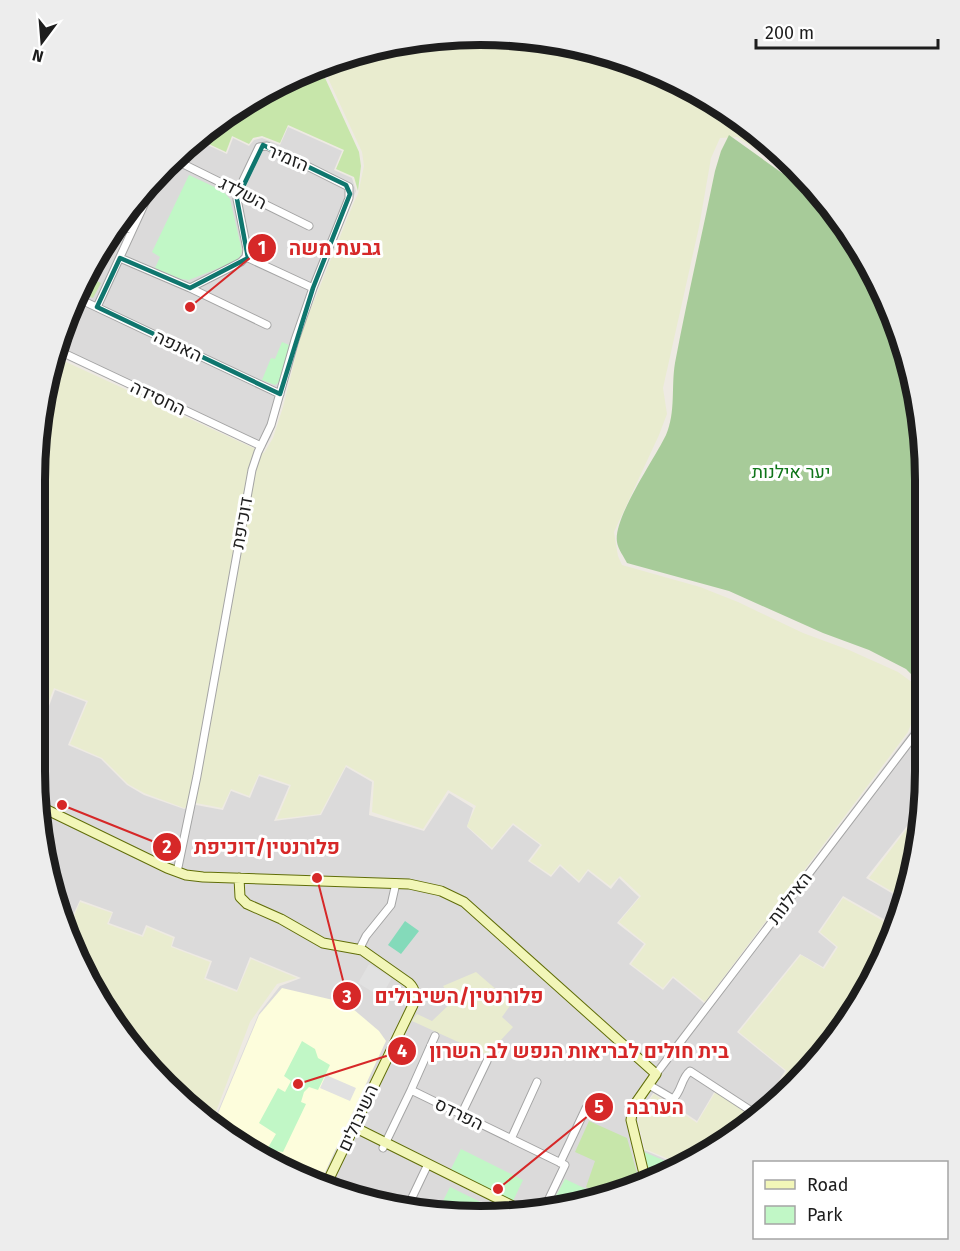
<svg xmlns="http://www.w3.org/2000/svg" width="960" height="1251" font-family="'Fira Sans',Heebo,sans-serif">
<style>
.residential{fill:#dbdada}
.education{fill:#fdfddc}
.farmland{fill:#e9eccf}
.grass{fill:#c7e6aa}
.forest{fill:#a7cb99}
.park{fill:#c1f7c6}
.pitch{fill:#84daba}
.parking{fill:#e1e1e1}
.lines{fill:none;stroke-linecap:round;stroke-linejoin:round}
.street-casing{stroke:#a4a4a4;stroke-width:9}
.secondary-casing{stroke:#616e09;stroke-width:11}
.street{stroke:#fff;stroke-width:7}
.secondary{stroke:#f2f6b8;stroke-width:9}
.marked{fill:none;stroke:#0f766e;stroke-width:4.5;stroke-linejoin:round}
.labels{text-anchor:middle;stroke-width:6;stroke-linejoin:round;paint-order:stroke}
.street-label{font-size:18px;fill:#1d1d1d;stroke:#fff}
.park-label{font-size:18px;fill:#10751a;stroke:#fff}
.rim{fill:none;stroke:#1d1d1d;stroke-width:8}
.leader{fill:none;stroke:#d62828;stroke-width:2}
.callout-dot{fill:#d62828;stroke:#fff;stroke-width:2}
.mark-label{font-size:18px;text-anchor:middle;font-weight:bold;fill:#fff}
.callout-label{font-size:20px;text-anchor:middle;font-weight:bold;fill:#d62828;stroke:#fff;stroke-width:6;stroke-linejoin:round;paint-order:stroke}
</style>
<rect width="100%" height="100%" fill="#eeeae3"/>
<path class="residential" d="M288,127L342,151L334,170L352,178L356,191L301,330L281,406L271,437L263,451L54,354L80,283L126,209L181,158L184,159L188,151L199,141L227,154L233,138L249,146L254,140L262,138L280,145Z
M55,690L86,702L68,745L101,759L127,785L144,795L184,809L196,805L223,810L231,791L250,798L259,776L289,786L274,821L321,815L346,767L372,782L369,815L424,831L449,793L473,808L467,827L492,850L513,825L540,845L528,861L551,877L560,866L579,883L588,871L611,889L619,878L639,897L617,923L644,944L629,964L663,990L673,978L705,1004L910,732L922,700V807L866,878L905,901L902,915L896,926L843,896L818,932L836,947L823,967L800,954L737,1032L785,1071L757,1115L716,1089L697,1121L654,1092L640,1111L637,1122L644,1150L679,1165L623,1193L509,1216L365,1201L258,1157L213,1123L259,1013L280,986L301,978L250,957L237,990L206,978L212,961L172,946L175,937L146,925L142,935L109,923L113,912L80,900L67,928L50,887L35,771V732L39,733Z"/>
<path class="education" d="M282,988L346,1003L379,1031L386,1041L320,1183L258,1157L214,1123L259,1015Z"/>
<path class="farmland" d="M480,35L567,43L651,69L728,110L795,165L805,178L787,169L737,137L720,138L711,158L699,227L663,388L667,414L659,435L614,532L618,556L622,565L700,587L738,602L803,633L849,650L898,672L913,683L922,680V695L908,732L705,1002L673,976L663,988L631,964L646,944L619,922L641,896L620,876L610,886L588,869L579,881L560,864L551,875L530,861L542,845L513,823L492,848L467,826L476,806L448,790L423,829L372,812L374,781L346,765L320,814L277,819L291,785L259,774L249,796L231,789L222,808L196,803L184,808L144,793L128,784L102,758L70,744L88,701L54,688L37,731L35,730V451L50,364L53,356L264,453L273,438L283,407L302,331L354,202L358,194L364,166L362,152L322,65L393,43Z
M922,809V830L905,899L869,878Z
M843,898L895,928L851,1018L795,1086L758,1116L787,1071L739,1032L801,955L824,969L838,947L820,932Z
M80,902L112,913L107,924L143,937L147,927L173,938L171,947L210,962L204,979L237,992L251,959L297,978L277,984L250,1022L212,1122L165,1086L94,994L68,930Z
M476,972L512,1003L502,1017L513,1027L487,1055L412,1021L417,1014L432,1021L454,1000L443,986Z
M716,1091L758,1117L727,1142L681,1164L645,1149L638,1122L641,1112L654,1094L697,1123Z"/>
<path class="grass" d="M320,67L359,152L361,166L358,191L354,177L336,169L344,150L288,125L280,143L262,136L253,138L249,144L232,136L226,152L200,140L233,109L310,68Z
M85,276L101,283L93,298L77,292Z
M589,1121L627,1138L640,1184C615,1197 613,1199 586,1187L595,1161L575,1152Z"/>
<path class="forest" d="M729,135L782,173L810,185L817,192L851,233L902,336L922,422V679L917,680L906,669L869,650L823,633L729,591L627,563C624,557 618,549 617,542C613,518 655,458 666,435C676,412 671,387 675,363C687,299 702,235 715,171L721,151Z"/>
<path class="park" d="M189,175L223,191L230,199L242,251L240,257L234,262L189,280L181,279L155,268L160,257L152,252Z
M282,342L289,345V348L279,382L275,385L262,380L271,358L275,359Z
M302,1041L315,1049L318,1058L330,1065L318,1090L309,1087L304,1092L301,1102L306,1104L283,1152L277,1151L270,1162L262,1158L276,1134L259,1123L278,1088L285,1092L291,1081L284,1076Z
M461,1149L523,1180L513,1201L451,1169Z
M644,1152L677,1166L651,1179Z
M565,1179L603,1197L550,1207Z
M450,1187L507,1215L439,1209Z"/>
<path class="pitch" d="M405,921L419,931L401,954L388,945Z"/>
<path class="parking" d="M369,964L392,978L381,997L358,983Z
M326,1075L356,1088L350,1101L320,1088Z"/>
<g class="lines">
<defs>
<path id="street" d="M177,161L309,226
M117,224L132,230
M246,257L313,288
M120,258L190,288L267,325
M75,297L280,394
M97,307L154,183
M55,349L261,446
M177,872L197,776L252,470L258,452L271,425L295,340L313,288L349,198V187L267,146L259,147L238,191L237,199L247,249L246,257L241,262L190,288
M359,950L366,936L391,905L396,883
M656,1074L916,733L922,721
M649,1085L673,1099C682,1091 681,1078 690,1071L759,1116
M411,1090L435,1036
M461,1115L487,1061
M511,1139L537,1082
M383,1148L411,1090L565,1165L544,1209
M560,1163L586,1108
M340,1188L368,1202
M408,1206L428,1164"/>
<path id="secondary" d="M39,806L167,868L186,875L203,877L409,884L441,891L464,902L656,1074L633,1107L631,1120L646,1182
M239,878L240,897L247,904L281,919L323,943L362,950L409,983C416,990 416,996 413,1005L326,1185
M354,1127L525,1212"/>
</defs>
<use href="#street" class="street-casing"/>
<use href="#secondary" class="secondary-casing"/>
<use href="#street" class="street"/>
<use href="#secondary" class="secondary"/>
</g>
<path class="marked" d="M263,145L346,185L350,194L313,288L280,394L97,307L120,258L190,288L248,258L237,199Z"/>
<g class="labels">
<g class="street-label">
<text transform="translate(288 158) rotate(23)" y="6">הזמיר</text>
<text transform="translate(243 193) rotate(27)" y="6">השלדג</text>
<text transform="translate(178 346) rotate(25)" y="6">האנפה</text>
<text transform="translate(158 398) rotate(25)" y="6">החסידה</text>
<text transform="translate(242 523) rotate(-80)" y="6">דוכיפת</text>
<text transform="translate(790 898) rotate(-53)" y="6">האילנות</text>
<text transform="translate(459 1114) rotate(26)" y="6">הפרדס</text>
<text transform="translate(358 1118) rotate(-65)" y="6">השיבולים</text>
</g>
<g class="park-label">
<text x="791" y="478">יער אילנות</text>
</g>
</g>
<path d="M0 0H960V1251H0ZM480 45H480A435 435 0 0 1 915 480V771A435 435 0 0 1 480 1206H480A435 435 0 0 1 45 771V480A435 435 0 0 1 480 45Z" fill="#ededed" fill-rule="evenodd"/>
<path class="rim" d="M480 45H480A435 435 0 0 1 915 480V771A435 435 0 0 1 480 1206H480A435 435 0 0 1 45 771V480A435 435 0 0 1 480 45Z"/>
<path class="leader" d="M190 307L262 248M62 805L167 847M317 878L347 996M298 1084L402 1051M498 1189L599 1107"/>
<g class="callout-dot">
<circle cx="190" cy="307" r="6"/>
<circle cx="62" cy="805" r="6"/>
<circle cx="317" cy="878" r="6"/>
<circle cx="298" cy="1084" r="6"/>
<circle cx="498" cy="1189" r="6"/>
<circle cx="262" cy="248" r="15"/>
<circle cx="167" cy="847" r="15"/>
<circle cx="347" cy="996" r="15"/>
<circle cx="402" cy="1051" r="15"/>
<circle cx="599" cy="1107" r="15"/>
</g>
<g class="mark-label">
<text x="262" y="254">1</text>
<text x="167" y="853">2</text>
<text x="347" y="1003">3</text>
<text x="402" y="1057">4</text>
<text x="599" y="1113">5</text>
</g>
<g class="callout-label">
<text x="335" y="255">גבעת משה</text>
<text x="267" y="854">פלורנטין/דוכיפת</text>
<text x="459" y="1003">פלורנטין/השיבולים</text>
<text x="579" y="1058">בית חולים לבריאות הנפש לב השרון</text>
<text x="655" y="1114">הערבה</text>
</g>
<rect x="753" y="1161" width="195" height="78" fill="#ffffff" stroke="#a5a5a5" stroke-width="1.5"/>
<rect x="765" y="1180" width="30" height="9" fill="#f2f6b8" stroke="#a5a5a5" stroke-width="1.5"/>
<text x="807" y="1191" font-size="18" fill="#1d1d1d">Road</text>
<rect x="765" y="1206" width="30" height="18" fill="#c1f7c6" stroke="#a5a5a5" stroke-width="1.5"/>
<text x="807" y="1221" font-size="18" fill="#1d1d1d">Park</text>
<g transform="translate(42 42) rotate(196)" stroke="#ffffff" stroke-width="4.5" paint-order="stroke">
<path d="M0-4.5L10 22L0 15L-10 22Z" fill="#1d1d1d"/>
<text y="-9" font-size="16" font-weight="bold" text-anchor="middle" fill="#1d1d1d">N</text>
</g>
<path d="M756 39v9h182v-9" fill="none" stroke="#1d1d1d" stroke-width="3"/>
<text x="765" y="39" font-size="18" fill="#1d1d1d" stroke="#ffffff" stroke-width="4.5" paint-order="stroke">200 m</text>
</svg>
